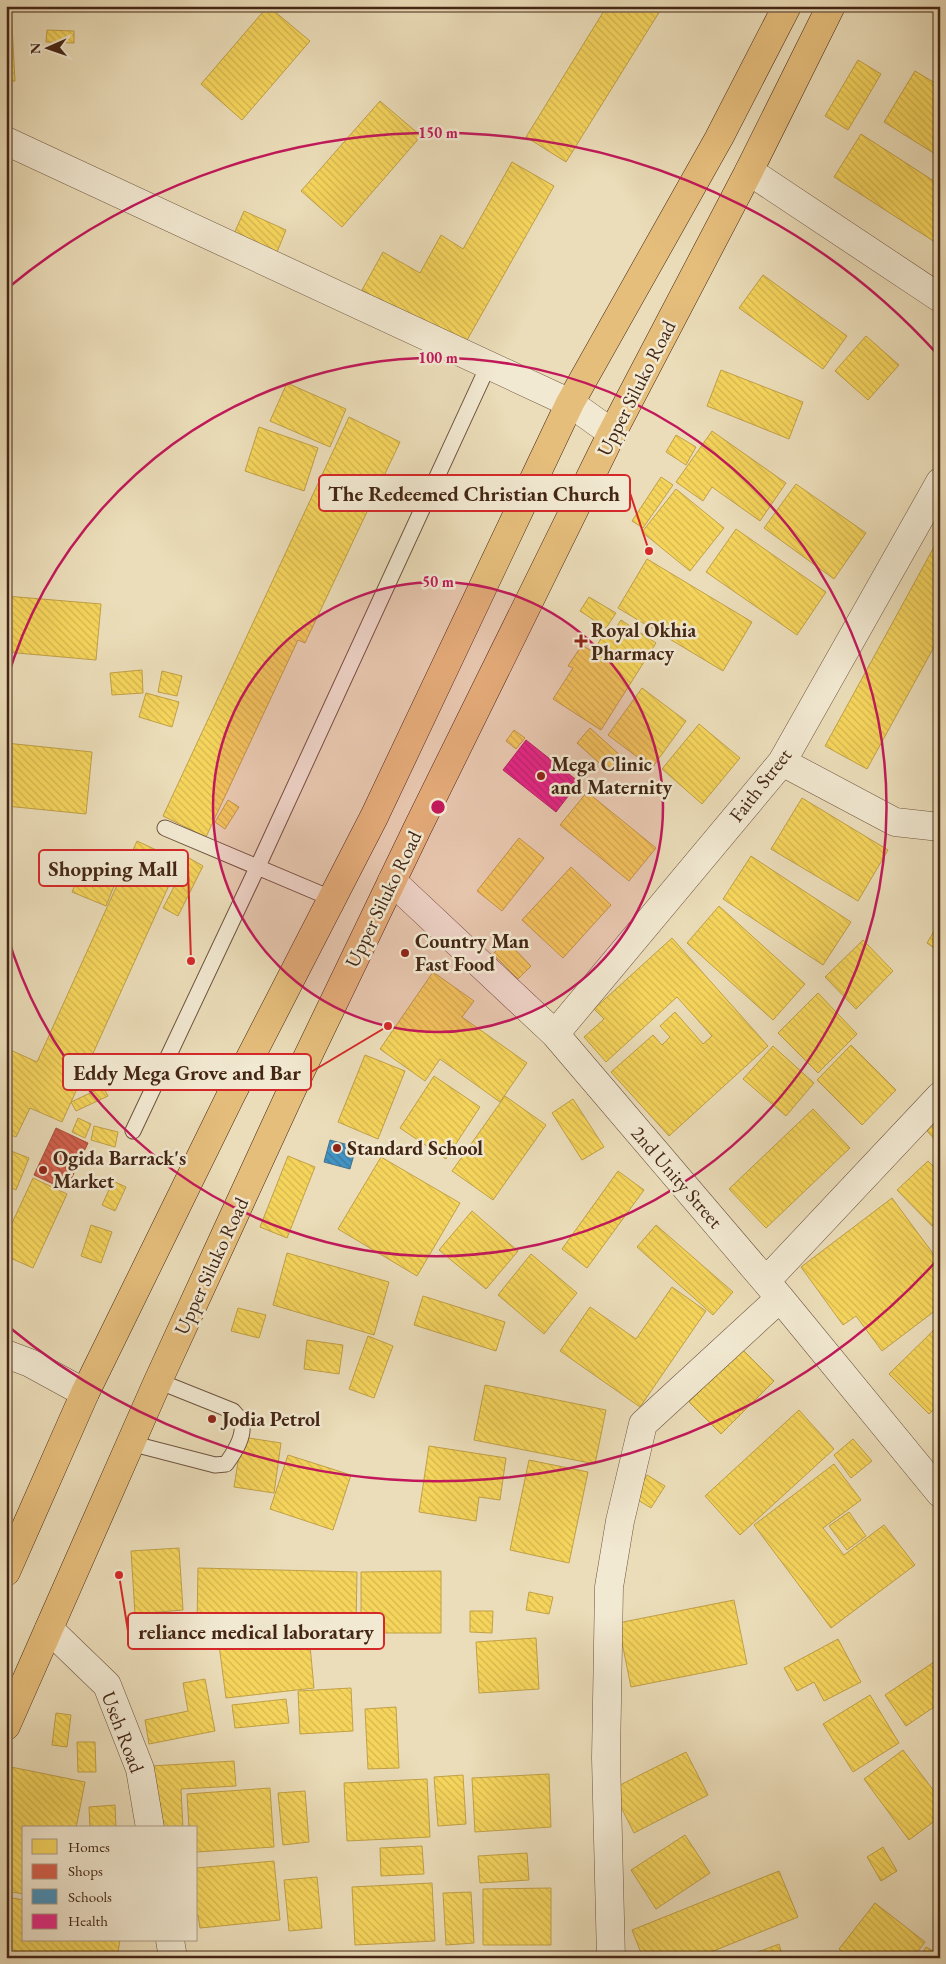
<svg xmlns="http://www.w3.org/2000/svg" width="946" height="1964" font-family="'EB Garamond',serif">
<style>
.homes{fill:url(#homes-back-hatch);stroke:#c1a047}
.shops{fill:url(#shops-back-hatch);stroke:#aa4f3c}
.schools{fill:url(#schools-back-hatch);stroke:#43728f}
.health{fill:url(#health-back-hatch);stroke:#b62867}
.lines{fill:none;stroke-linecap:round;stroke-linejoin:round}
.service-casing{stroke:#6e543e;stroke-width:17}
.minor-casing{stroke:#6e543e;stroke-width:29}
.primary-casing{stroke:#442615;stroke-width:29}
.service{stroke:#f2e9d2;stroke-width:15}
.minor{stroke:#f2e9d2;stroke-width:28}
.primary{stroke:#e6be7c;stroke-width:28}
.ring{fill:none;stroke:#c2185b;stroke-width:2.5}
.poi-dot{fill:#8f2418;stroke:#f2e9d2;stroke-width:2}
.labels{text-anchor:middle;stroke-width:5;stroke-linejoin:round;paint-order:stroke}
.street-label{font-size:20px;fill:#442615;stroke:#f2e9d2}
.poi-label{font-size:20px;font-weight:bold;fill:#442615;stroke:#f2e9d2;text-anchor:start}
.centre{fill:#c2185b;stroke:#f2e9d2;stroke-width:2.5}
.ring-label{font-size:15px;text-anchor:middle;font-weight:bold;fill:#c2185b;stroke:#f2e9d2;stroke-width:5;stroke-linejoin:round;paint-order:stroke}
.leader{fill:none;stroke:#d62828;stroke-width:2}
.callout-dot{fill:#d62828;stroke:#f2e9d2;stroke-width:2}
.callout{fill:#f2e9d2;stroke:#d62828;stroke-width:2}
.callout-label{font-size:21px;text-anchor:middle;font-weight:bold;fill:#442615}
</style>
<defs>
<pattern id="homes-back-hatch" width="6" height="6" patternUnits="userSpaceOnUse" patternTransform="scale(1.25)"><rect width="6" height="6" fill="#f6d55c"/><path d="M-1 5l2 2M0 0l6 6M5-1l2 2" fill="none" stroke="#d4b74f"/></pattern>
<pattern id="shops-back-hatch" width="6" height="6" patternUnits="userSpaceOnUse" patternTransform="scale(1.25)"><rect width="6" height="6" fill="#d6604d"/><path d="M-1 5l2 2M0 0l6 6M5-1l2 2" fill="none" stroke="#af4f3f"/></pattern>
<pattern id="schools-back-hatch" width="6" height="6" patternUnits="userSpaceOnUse" patternTransform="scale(1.25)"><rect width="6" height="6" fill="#4393c3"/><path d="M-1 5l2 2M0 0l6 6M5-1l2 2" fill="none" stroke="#3a789d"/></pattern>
<pattern id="health-back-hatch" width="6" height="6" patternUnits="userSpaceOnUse" patternTransform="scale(1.25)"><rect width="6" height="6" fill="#e7298a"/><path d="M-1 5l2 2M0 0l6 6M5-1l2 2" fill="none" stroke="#bd2370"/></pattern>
</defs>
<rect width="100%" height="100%" fill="#ebddb9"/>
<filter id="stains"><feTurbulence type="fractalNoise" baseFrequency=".004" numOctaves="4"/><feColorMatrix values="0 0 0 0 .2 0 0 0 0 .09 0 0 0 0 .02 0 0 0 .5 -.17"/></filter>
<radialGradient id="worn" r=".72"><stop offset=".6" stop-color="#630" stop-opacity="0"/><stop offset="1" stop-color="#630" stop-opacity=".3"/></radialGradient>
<path class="homes" d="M6,6H11L15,81L6,82Z
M268,6L310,41L242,120L201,84Z
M607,6H663L566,162L526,137Z
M47,30L74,31V43L46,42Z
M858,60L881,74L848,130L825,116Z
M915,71L940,86V157L884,122Z
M380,101L421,136L342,227L301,191Z
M861,134L940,185L938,244L834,177Z
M512,162L554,186L462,349L362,290L383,252L420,273L441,235L463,249Z
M244,211L286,230L273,262L230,243Z
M763,275L847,336L823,369L739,308Z
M866,336L899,365L868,400L835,371Z
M721,370L803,402L789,439L707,406Z
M287,383L346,409L330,447L270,421Z
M349,417L400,442L305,643L298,640L206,837L163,816Z
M259,427L318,448L304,491L245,471Z
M712,431L786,483L760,521L712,487L703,501L676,482Z
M676,435L696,447L686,465L666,452Z
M661,477L673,485L643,528L632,521Z
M796,484L866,533L834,579L764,528Z
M676,489L724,528L690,571L642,532Z
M736,529L826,592L797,635L706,572Z
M940,536V636L867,769L825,746Z
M647,559L752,622L723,671L618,608Z
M6,596L101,604L96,660L6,652Z
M589,597L616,613L606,628L580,611Z
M621,620L656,643L601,730L553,699L573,668L568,666L582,645L593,652L608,627L614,631Z
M142,670L143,693L112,695L110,673Z
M162,671L182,676L177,696L158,692Z
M642,688L686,721L652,768L608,735Z
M146,693L179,702L172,727L139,717Z
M699,724L740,758L702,804L662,769Z
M590,728L621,756L608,771L577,743Z
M514,730L525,738L516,749L506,741Z
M6,743L92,752L86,814L6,806Z
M587,792L656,848L629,881L560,825Z
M802,798L888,850L858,901L771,849Z
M228,800L239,807L225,829L215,822Z
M519,838L544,858L502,911L477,891Z
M137,841L180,861L62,1122L30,1108L16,1137L6,1133V1048L37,1062Z
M751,856L851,922L823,965L723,899Z
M86,857L120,871L106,906L72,892Z
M189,858L203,866L178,916L163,908Z
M571,867L611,905L563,958L522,920Z
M719,906L805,984L773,1020L687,943Z
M940,921V952L927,943Z
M672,938L768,1046L669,1136L611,1072L653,1035L662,1045L670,1037L660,1026L675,1012L703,1044L712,1036L677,997L606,1062L584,1037L604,1019L594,1009Z
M506,940L531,966L518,979L493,954Z
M863,940L893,971L856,1009L825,977Z
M433,972L474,1001L462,1017L527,1063L500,1102L440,1059L425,1081L380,1049Z
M818,993L857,1034L818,1073L778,1033Z
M851,1045L896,1090L862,1125L817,1080Z
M773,1046L814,1083L786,1116L743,1079Z
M365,1055L405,1071L378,1139L338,1122Z
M434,1076L480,1107L446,1159L400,1128Z
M103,1087L108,1096L76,1111L71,1102Z
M505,1096L546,1125L493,1200L452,1171Z
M573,1099L604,1147L582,1160L552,1113Z
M813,1109L850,1148L766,1228L729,1189Z
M78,1118L91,1124L85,1138L72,1132Z
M940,1119V1145L927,1131Z
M94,1126L118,1132L115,1147L91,1140Z
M6,1149L29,1158L16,1190L6,1185Z
M288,1156L315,1167L287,1238L260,1227Z
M381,1157L460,1203L417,1276L338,1229Z
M928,1161L940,1173V1219L932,1226L897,1190Z
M618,1171L644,1190L587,1268L562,1249Z
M33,1178L67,1194L33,1268L6,1256V1236Z
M113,1181L126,1187L115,1211L102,1205Z
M892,1198L940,1263V1307L882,1351L856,1316L843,1325L801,1267Z
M472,1211L518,1251L486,1289L439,1250Z
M91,1225L112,1232L101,1263L81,1256Z
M656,1225L733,1292L713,1315L637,1247Z
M287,1253L389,1282L374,1335L273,1305Z
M531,1254L577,1293L544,1334L498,1295Z
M672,1287L706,1311L640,1407L560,1351L590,1307L636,1339Z
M423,1296L505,1322L496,1351L414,1325Z
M238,1308L266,1315L259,1338L231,1331Z
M940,1324V1404L929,1414L889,1374Z
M368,1336L393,1346L374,1398L349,1389Z
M307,1340L343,1345L339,1374L304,1369Z
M742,1349L774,1381L721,1434L689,1402Z
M485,1385L606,1410L595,1464L474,1440Z
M799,1410L834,1449L740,1535L705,1496Z
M242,1437L281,1443L274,1493L234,1487Z
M853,1439L872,1461L851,1478L834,1455Z
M429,1446L506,1458L500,1500L479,1497L476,1521L419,1512Z
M288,1455L351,1475L333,1530L270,1509Z
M529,1460L588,1472L569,1563L510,1550Z
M834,1464L861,1500L823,1528L844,1555L884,1525L915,1565L831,1628L754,1525Z
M647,1475L665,1486L651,1508L633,1497Z
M849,1512L866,1536L847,1550L829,1526Z
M179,1548L183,1610L135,1614L131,1551Z
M198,1568L357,1572L356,1626L197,1623Z
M441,1571V1633H361V1572Z
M529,1592L553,1597L549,1614L526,1610Z
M734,1600L747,1664L631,1687L618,1623Z
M470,1611H493L492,1633L470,1632Z
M309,1635L314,1688L226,1698L219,1645Z
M536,1638L539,1689L479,1693L476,1642Z
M838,1639L861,1682L824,1701L814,1682L797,1691L784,1668Z
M934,1662L940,1670V1703L906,1726L885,1695Z
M205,1679L215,1731L149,1744L145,1720L188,1711L183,1683Z
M351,1688L353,1731L300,1734L298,1691Z
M870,1695L899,1743L853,1772L823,1724Z
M286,1699L289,1723L235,1728L232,1705Z
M396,1707L399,1768L368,1769L365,1709Z
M56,1713L71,1715L67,1747L52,1745Z
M77,1742H95L96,1772H78Z
M903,1750L940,1799V1817L909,1840L864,1779Z
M686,1752L708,1795L634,1833L612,1789Z
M234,1761L236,1786L181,1789L183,1828H155L151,1766Z
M6,1766L85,1782L76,1828H24V1894L6,1891Z
M549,1774L551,1827L475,1832L472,1778Z
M463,1775L466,1824L438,1826L434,1777Z
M427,1779L430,1837L347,1841L344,1783Z
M270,1788L274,1847L196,1852V1828H189L187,1794Z
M305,1791L309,1842L283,1845L278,1793Z
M115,1805L116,1828H90L89,1807Z
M685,1835L710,1873L656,1909L631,1870Z
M422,1846L424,1874L381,1876L380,1848Z
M883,1847L897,1871L881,1881L867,1857Z
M527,1853L529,1880L480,1883L478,1856Z
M274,1861L280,1920L200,1928L198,1915H196V1868Z
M779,1871L798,1917L696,1958H643L632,1930Z
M317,1877L322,1928L289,1931L284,1880Z
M432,1883L435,1941L355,1945L352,1887Z
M551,1888V1945H483V1889Z
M471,1892L474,1943L446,1945L443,1893Z
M6,1897L24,1900V1940H120L117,1958H6Z
M875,1903L925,1942L913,1958H850L839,1949Z
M779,1944L783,1958H742Z
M926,1947L940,1955V1958H920Z"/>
<path class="shops" d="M56,1128L88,1143L66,1190L34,1175Z"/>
<path class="schools" d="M330,1140L356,1147L350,1169L324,1162Z"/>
<path class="health" d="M526,740L579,782L556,812L503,770Z"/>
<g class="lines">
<defs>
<path id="service" d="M165,828L333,899
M133,1131L258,866L488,366
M130,1443L215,1465L226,1464C234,1453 246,1435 241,1421C240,1418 235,1414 233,1411L158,1381"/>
<path id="minor" d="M6,141L570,403L612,433
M749,171L940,298
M782,762L895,822L940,827
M392,881L555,1034L780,1298L940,1493
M555,1034L782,762L940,482
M766,1281L940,1096
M6,1354L30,1363L85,1393
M49,1629L107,1685L140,1769L150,1828
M170,1940L173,1958
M611,1958L606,1758L609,1587L620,1521L643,1424L780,1298"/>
<path id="primary" d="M6,1572L85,1393L230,1097L374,817L570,403L719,138L787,6
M6,1726L158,1381L294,1085L417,829L612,433L749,171L831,6"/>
</defs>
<use href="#service" class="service-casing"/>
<use href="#minor" class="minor-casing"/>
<use href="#primary" class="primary-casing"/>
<use href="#service" class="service"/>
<use href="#minor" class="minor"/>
<use href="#primary" class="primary"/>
</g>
<circle cx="438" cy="807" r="225" fill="#c2185b" fill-opacity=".12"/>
<g class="ring">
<circle cx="438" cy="807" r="225"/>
<path d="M6 683A449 449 0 1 1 6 931"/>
<path d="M939 1258A674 674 0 0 1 9 1327M9 287A674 674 0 0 1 939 356"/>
</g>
<g class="poi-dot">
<path d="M578.5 633.5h5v5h5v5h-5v5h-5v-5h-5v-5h5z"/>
<circle cx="541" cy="776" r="5"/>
<circle cx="405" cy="953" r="5"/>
<circle cx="337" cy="1148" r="5"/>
<circle cx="43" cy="1170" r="5"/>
<circle cx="212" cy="1419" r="5"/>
</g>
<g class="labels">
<g class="street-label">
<text transform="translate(636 388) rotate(-63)" y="7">Upper Siluko Road</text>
<text transform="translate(760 785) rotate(-52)" y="7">Faith Street</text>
<text transform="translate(383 899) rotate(-64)" y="7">Upper Siluko Road</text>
<text transform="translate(677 1177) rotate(49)" y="7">2nd Unity Street</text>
<text transform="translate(211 1266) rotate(-65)" y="7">Upper Siluko Road</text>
<text transform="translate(123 1732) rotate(69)" y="7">Useh Road</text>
</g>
<g class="poi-label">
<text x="591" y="637">Royal Okhia<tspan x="591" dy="23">Pharmacy</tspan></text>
<text x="551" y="771">Mega Clinic<tspan x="551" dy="23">and Maternity</tspan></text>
<text x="415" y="948">Country Man<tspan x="415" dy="23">Fast Food</tspan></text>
<text x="347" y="1155">Standard School</text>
<text x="53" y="1165">Ogida Barrack's<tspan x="53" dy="23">Market</tspan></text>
<text x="222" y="1426">Jodia Petrol</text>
</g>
</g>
<circle cx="438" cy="807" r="8" class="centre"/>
<g class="ring-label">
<text x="438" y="138">150 m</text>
<text x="438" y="363">100 m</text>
<text x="438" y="587">50 m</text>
</g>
<path class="leader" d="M649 551L630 493M191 961L188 868M388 1026L311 1072M119 1575L128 1631"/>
<g class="callout-dot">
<circle cx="649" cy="551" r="5"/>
<circle cx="191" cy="961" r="5"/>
<circle cx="388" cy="1026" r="5"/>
<circle cx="119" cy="1575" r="5"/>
</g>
<g class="callout">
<rect x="319" y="475" width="311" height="36" rx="5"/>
<rect x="39" y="850" width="149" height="36" rx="5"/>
<rect x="63" y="1054" width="248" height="36" rx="5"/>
<rect x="128" y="1613" width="256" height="36" rx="5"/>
</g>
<g class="callout-label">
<text x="474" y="501">The Redeemed Christian Church</text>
<text x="113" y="876">Shopping Mall</text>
<text x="187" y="1080">Eddy Mega Grove and Bar</text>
<text x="256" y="1639">reliance medical laboratary</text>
</g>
<rect width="946" height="1964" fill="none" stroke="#ebddb9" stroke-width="25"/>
<rect x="8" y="8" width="931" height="1949" fill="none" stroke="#442615" stroke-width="2.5"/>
<rect x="12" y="12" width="921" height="1939" fill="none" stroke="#442615"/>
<rect x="22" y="1826" width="175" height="115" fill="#f2e9d2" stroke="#ac9b86"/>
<rect x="32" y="1839" width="25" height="15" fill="#f6d55c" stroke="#ac9b86"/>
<text x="68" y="1852" font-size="15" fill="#442615">Homes</text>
<rect x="32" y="1864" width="25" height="15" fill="#d6604d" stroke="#ac9b86"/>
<text x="68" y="1876" font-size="15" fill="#442615">Shops</text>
<rect x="32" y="1889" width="25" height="15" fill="#4393c3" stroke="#ac9b86"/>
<text x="68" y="1902" font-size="15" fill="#442615">Schools</text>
<rect x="32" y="1914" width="25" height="15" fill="#e7298a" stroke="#ac9b86"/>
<text x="68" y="1926" font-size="15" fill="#442615">Health</text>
<g transform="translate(48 48) rotate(268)" stroke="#f2e9d2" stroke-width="4" paint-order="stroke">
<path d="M0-4L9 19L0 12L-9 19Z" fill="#442615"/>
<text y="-8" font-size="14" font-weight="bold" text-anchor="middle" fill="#442615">N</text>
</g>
<rect width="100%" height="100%" filter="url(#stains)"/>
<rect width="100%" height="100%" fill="url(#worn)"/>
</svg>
